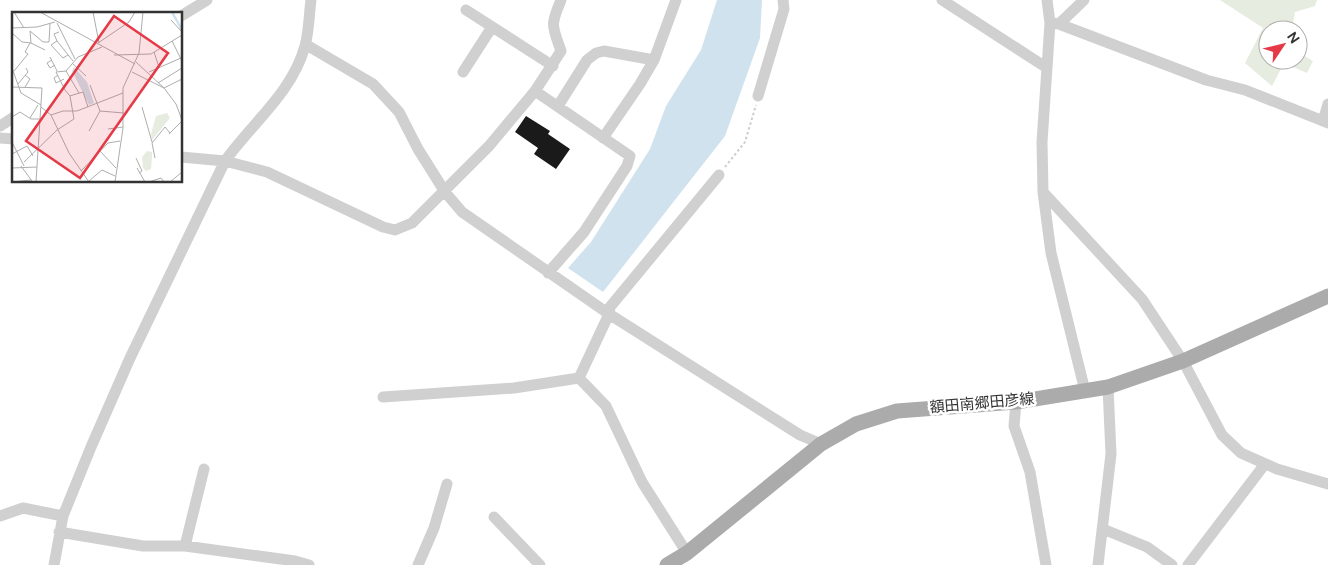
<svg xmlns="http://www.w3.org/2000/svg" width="1328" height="565" font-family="'DM Sans','Noto Sans JP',sans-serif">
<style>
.green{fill:#e6ecdf}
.water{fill:#cfe2ee}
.building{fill:#1a1a1a}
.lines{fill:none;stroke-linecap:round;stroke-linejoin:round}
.path{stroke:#cdcdcd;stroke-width:2;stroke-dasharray:2.5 2.5;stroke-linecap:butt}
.minor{stroke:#d0d0d0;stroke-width:11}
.major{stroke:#ababab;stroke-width:15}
.labels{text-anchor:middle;stroke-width:5;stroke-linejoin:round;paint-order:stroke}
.street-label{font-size:15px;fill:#333;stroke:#fff}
.inset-river{fill:none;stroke:#cfe2ee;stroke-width:2.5}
.inset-road{fill:none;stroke:#adadad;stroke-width:1}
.view{fill:#e63946;fill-opacity:0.15;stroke:#e63946;stroke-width:2.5}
.inset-edge{fill:none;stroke:#333;stroke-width:2.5}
</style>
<rect width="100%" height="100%" fill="#fff"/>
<path class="green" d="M1220,0H1317L1315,6L1295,12L1292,30H1268V60H1298V52L1313,61L1307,73L1284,63L1272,86L1245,63L1263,28Z"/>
<path class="water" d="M717,0H762L760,38L725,136L603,292L568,268L591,242L650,149L666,106L701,50Z"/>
<path class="building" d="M526,116L550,131L548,134L570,149L556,169L534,154L538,148L515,132Z"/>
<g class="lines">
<path class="path" d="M725,167L745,142L756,105"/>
<path class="minor" d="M942,0L1047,68
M1047,0L1050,23L1042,142L1043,192L1051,253L1085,391
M466,10L553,66
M181,16L207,0
M1050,23L1059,24L1206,80L1245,90L1328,123
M1059,24L1084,0
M305,46L310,47L373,84L399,112L418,149L445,192L462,212L609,314L800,435L821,444
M463,72L492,27
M758,96L784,9L783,0
M558,106L587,60L596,53L604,51L654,60
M1323,121L1328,104
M0,126L14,117
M0,138L14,139
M603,138L640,84L654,60L676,0
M181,157L225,161L267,172L383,227L395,230L412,223L489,146L535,91
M1043,192L1142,299L1183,361L1222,435L1241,453L1277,469L1328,484
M548,273L584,232L627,166L630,156L535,91L561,51C552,25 550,26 561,0
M579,378L606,406L642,482L687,553
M383,397L514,388L579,378L609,314L610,307L719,175
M1016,402L1014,426L1030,472L1046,565
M0,516L23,508L63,516
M494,517L540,565
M1103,529L1147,547L1172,565
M59,532L143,546H185L295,561L309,565
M185,546L204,469
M54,565L63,516L91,447L130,358L225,161C252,123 292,93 305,46C309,31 309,15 311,0
M418,565L434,528L447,484
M1098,565L1111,454L1108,387
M1188,565L1265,464"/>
<path class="major" d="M667,565L687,553L821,444L856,424L897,411L1016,402L1108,387L1183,361L1328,296"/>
</g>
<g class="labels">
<g class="street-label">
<text transform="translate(982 403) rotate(-5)" y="5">額田南郷田彦線</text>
</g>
</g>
<g transform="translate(12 12)">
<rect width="170" height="170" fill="#fff"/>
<path d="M155,101L158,106L140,128L139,122L144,104ZM135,139L140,140V145L139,157L134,159L131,156L130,145Z" fill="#e6ecdf"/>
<path d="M62,55L75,70L82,91L77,93L60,59Z" fill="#cfe2ee"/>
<path class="inset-river" d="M160,0L170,18"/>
<path class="inset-road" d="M2,0L12,16M28,0L123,52M81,0L87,31M159,8L170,20M45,11L63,47M0,16L25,15L43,10M18,19L31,30H37L38,12M47,20L42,22L45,29L61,49M0,21L10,30L19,31L18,19M45,29L39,33L51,46L56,43M160,29L170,49M19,31L33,38M86,31L117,10L123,0M142,40L147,55M102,43L139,42L170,23M38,45L45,59M40,48L35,51L38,56L43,53M124,50L152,76L170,67M60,51L74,64M0,56L9,81L29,93M2,59L16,42L13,40L18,31M54,59L66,45L90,35M54,59L44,60L53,78L58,84L61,83M54,59L67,81M120,60L152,76L164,92L170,108M137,60L169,46M46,63L42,66L44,71L52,67M146,71L170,56M6,72L16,60L14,56M0,75L30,76L24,170M13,75L18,67L13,63M61,83L71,80L76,95M29,95L39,103L57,141L77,170M130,95L140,130M88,99L112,101M39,103L51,99H65L111,81M0,105L8,100L19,107H28M18,106L26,93M96,117L111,115M77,119L88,99L78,73M157,122L170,109M0,130L12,154M87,138L104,156M0,142L15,134L21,144M124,146L130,159L127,161M143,146L140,131L153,115L158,121M12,150L45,118L62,107L58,84M9,154L20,169M0,156L25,155M125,156L133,170M69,159L96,131L108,129M77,169L90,158L103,164M0,170L19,168M103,170L111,116V76L127,41L131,0M137,170L149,166L152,170M158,170L170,160"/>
<path class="view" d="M102,4L156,41L68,166L14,129Z"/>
<rect width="170" height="170" class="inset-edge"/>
</g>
<g transform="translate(1283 45) rotate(55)"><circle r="24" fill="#ffffff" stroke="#adadad"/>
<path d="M0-4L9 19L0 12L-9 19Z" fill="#e63946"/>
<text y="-8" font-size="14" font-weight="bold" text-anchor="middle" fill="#333333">N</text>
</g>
</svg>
